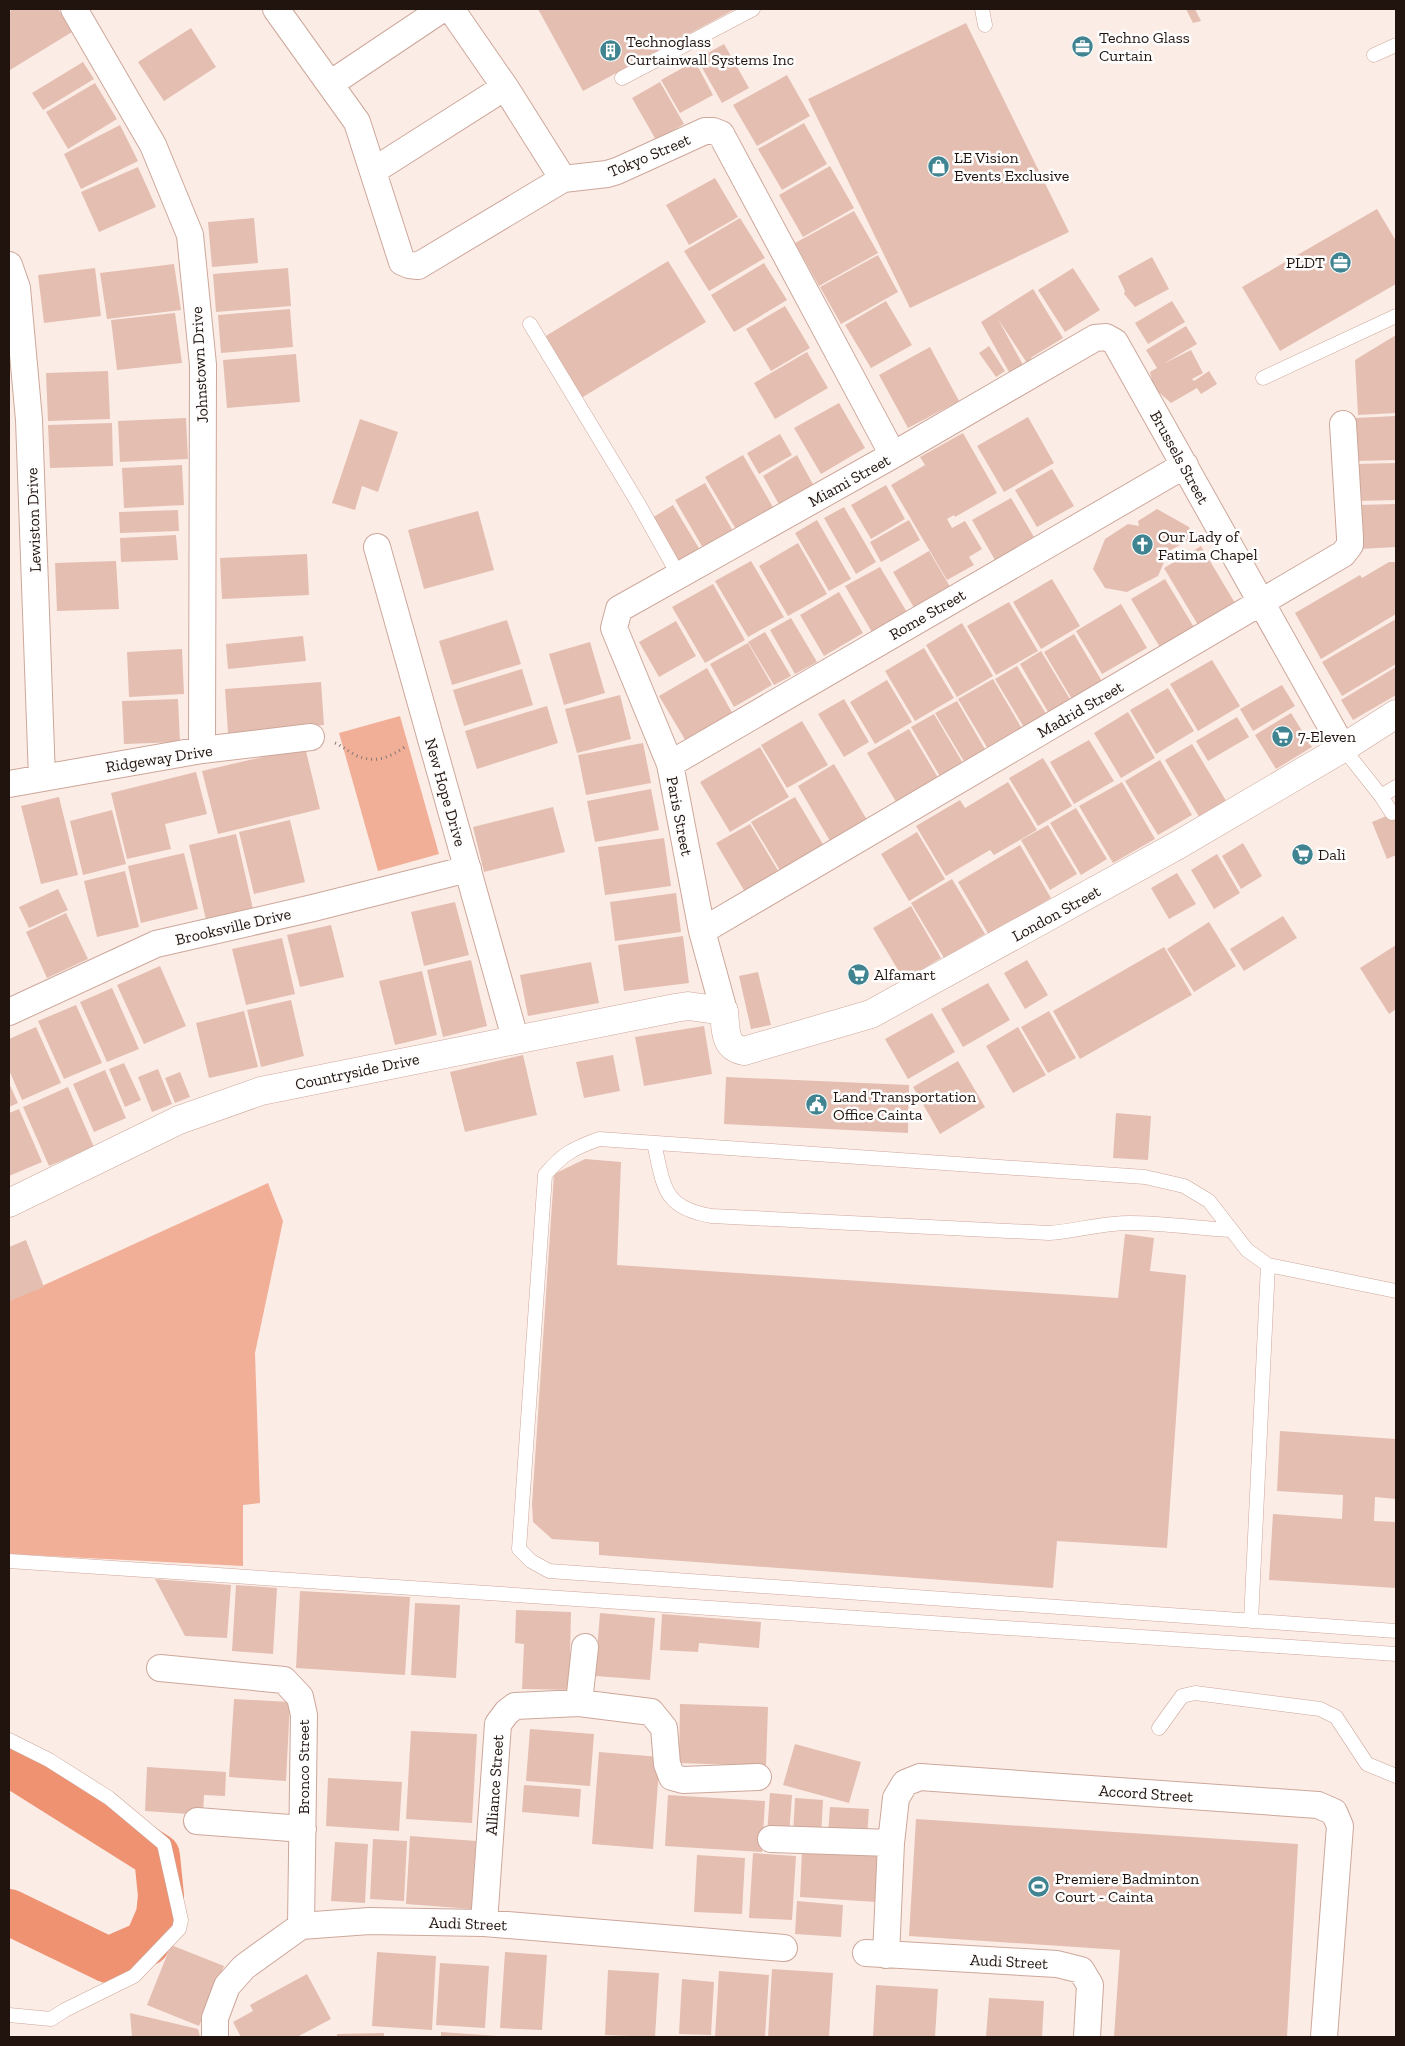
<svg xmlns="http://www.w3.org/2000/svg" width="1405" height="2046" font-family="'Zilla Slab',serif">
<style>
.green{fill:#f1af98}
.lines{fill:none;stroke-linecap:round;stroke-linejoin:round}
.river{stroke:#ee9272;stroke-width:46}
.building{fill:#e4beb1}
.lane-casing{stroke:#cda79a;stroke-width:15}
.street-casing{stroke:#cda79a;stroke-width:28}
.secondary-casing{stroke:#cda79a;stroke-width:29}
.path{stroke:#857772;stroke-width:3;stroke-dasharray:1 4;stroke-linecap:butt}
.lane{stroke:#fff;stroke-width:14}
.street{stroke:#fff;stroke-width:26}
.secondary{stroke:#fff;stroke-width:28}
.labels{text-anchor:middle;stroke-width:5;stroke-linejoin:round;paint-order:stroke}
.poi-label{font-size:16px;fill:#21140f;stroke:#fdfdfd;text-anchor:start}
.street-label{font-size:16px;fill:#21140f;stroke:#fdfdfd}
</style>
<rect width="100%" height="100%" fill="#fcece6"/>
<path class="green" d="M400,716L439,854L378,871L339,733Z
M268,1183L283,1221L255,1353L260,1503L243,1505V1566L9,1554V1301Z"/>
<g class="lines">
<path class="river" d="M9,1763L157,1856L161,1896L159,1915L147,1943L108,1960L9,1912"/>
</g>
<path class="building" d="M11,9H58L72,32L10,70L9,17Z
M538,9H735L583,91Z
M1186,9H1195L1201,21L1193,23Z
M966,23L1069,232L910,308L808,99Z
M191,28L216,67L164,101L138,62Z
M724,44L749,88L722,103L697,59Z
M695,61L713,95L680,113L661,80Z
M83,62L94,79L43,110L32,93Z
M787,75L810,116L757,146L733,105Z
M660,82L684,124L656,140L632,98Z
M95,83L117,119L68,149L46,112Z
M804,123L827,164L782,190L758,149Z
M120,125L138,161L81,189L64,154Z
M830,166L854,208L803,237L779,195Z
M138,167L156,207L99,232L81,192Z
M715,178L738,217L689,245L666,205Z
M1377,209L1396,241V284L1280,351L1242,287Z
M854,211L878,253L819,286L795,243Z
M254,218L258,263L212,267L208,222Z
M740,218L765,258L709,291L684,251Z
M878,255L898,292L841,324L820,287Z
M1152,257L1169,289L1135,307L1124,294L1125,291L1118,276Z
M668,261L706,322L578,400L541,339Z
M764,263L787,300L734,332L711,295Z
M174,264L181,310L107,319L100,273Z
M95,268L101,316L44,323L38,275Z
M288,268L291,306L216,312L213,274Z
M1073,268L1100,310L1065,332L1038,290Z
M1033,289L1063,338L1032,357L1027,363L998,319L1022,363V366L1009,372L981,322Z
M886,301L912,345L871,368L845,325Z
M1172,301L1185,322L1148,344L1135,323Z
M785,306L810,348L771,371L746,329Z
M290,309L293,347L221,353L218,315Z
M175,313L182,363L117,370L111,320Z
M1186,326L1197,344L1163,364L1191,350L1203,373L1192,379L1194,381L1209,371L1217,384L1201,394L1197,388L1171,403L1154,388L1150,372L1157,368L1146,350Z
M1396,335V413L1358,415L1355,360Z
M989,346L1005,371L996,377L979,353Z
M930,347L959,401L908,428L879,375Z
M807,352L828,388L775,419L754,383Z
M296,354L300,402L227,408L223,360Z
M108,371L110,419L48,421L46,373Z
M839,403L865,448L821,474L794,428Z
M1396,416V460L1357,461L1355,418Z
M1028,417L1054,463L1004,492L977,446Z
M186,418L188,459L120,462L118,421Z
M360,419L398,432L378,492L362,486L355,510L332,503Z
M112,423L113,466L50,468L48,425Z
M963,433L997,493L955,517L954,515L947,519L952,528L965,521L982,549L969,557L974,565L947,580L891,485L925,465L920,457Z
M780,434L792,455L759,474L747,453Z
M743,455L774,509L737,531L705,477Z
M797,455L815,488L781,508L763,476Z
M1396,463V500L1357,501L1356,464Z
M182,465L184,505L124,508L122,468Z
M1052,469L1074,506L1037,527L1015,490Z
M705,483L733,531L703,548L675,500Z
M886,485L905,519L871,539L851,505Z
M1011,498L1034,537L995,560L972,520Z
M1396,504V547L1359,549L1357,505Z
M673,505L703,555L681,568L652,518Z
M844,507L876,562L856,574L824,518Z
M1157,509L1189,527L1193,538L1169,551L1158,576L1127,592L1105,588L1093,569L1105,539L1128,524L1139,526L1138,521Z
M178,510L179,531L120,533L119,512Z
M478,511L494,570L424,589L408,530Z
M817,520L851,579L829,591L795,533Z
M909,520L920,540L881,562L870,542Z
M176,535L178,560L121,562L120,538Z
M798,543L827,594L788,616L759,566Z
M1201,546L1235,603L1198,625L1164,568Z
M929,551L952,590L916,611L893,572Z
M307,554L309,595L222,599L220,558Z
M116,561L119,609L57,611L55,563Z
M751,561L784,617L748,637L715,581Z
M1389,562H1396V614L1321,659L1295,613L1360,575L1362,578Z
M880,567L908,614L873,634L845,586Z
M1052,579L1080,626L1041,649L1013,602Z
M1165,579L1198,634L1164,654L1131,599Z
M713,584L745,640L705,663L672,607Z
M839,592L863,633L824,656L800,615Z
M1009,602L1038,651L996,675L967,626Z
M1121,604L1147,648L1102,674L1076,631Z
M791,618L817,662L795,674L770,630Z
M1396,619V664L1342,696L1322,662Z
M507,620L521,664L452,685L439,641Z
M676,621L696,656L659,677L639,642Z
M962,623L993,676L957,697L926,645Z
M765,632L791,676L774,685L748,642Z
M1074,634L1103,683L1073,701L1044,652Z
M303,636L306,661L228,669L226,644Z
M590,642L605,693L564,705L549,654Z
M748,643L772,685L734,707L710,664Z
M924,648L954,698L915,721L885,671Z
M182,649L184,694L129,697L127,652Z
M1041,651L1073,704L1051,717L1020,664Z
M1212,660L1240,706L1198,731L1170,684Z
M1017,666L1048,717L1025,729L995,679Z
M1396,667V695L1353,720L1341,700Z
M707,668L734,716L687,743L659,696Z
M522,669L533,705L464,726L453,690Z
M993,679L1025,734L991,754L958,699Z
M887,680L912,722L875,744L850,702Z
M321,682L324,725L228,733L225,689Z
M1282,685L1295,706L1253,731L1240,709Z
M1168,688L1194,731L1156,754L1130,710Z
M620,695L631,739L577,753L565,709Z
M178,699L180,742L124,744L122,701Z
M844,699L869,742L844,757L818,714Z
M957,701L986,751L965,763L935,713Z
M547,706L558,743L477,769L465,731Z
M1128,712L1155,758L1121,778L1094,733Z
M1291,713L1312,747L1276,769L1255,735Z
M934,714L964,765L941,778L911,727Z
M1237,717L1249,737L1208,761L1196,741Z
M802,721L828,765L787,788L761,745Z
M909,729L940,781L898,805L867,753Z
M1089,740L1114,781L1074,804L1050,762Z
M643,743L651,783L586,795L578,755Z
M1192,744L1228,804L1201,820L1165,760Z
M305,747L320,809L218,834L202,771Z
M760,747L789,797L730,832L700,782Z
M1043,758L1072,806L1038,826L1009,778Z
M1160,760L1192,815L1158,835L1125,781Z
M834,764L870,825L833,846L798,786Z
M196,772L207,814L165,824L171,849L127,859L111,793Z
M1008,782L1037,830L994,855L990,850L946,876L916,826L960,800L965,808Z
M1122,782L1155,839L1113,863L1079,806Z
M651,789L659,830L595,842L587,801Z
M59,797L78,875L41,884L21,806Z
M795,797L827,851L784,877L751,822Z
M553,807L565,852L484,872L473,827Z
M1076,808L1107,859L1081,875L1050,823Z
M112,810L126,864L83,875L70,821Z
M1396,812V855L1387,859L1372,822Z
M290,820L305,882L254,894L239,832Z
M750,824L782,877L748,897L716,843Z
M1048,825L1077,874L1050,890L1021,840Z
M917,832L945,879L909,901L881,854Z
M236,834L253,909L206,920L189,845Z
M664,838L671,886L605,895L598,847Z
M1243,843L1262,876L1241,889L1222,856Z
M1020,845L1051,898L989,935L958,882Z
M184,853L198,909L141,923L128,866Z
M1217,854L1240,893L1214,909L1191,870Z
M125,871L139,927L97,937L84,881Z
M1177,873L1196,904L1169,919L1151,888Z
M952,879L985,934L944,958L911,903Z
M58,889L68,910L29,928L19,907Z
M676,893L681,932L615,941L610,902Z
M455,902L469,955L424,966L411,912Z
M911,906L941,958L904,980L873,928Z
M66,913L88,959L47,978L26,932Z
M1283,916L1297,938L1244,971L1230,949Z
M1209,922L1236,966L1194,992L1167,949Z
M331,925L344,977L300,987L287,935Z
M683,936L689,983L624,991L618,945Z
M282,938L295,994L246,1005L232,949Z
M1396,945V1009L1389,1014L1360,968Z
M1164,947L1192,995L1080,1059L1053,1011Z
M471,960L487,1026L443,1037L427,970Z
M1027,960L1048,995L1025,1009L1004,973Z
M591,962L599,1003L528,1016L520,975Z
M160,966L186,1026L144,1044L117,985Z
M422,971L437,1035L395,1045L379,981Z
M758,972L771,1025L751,1029L739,976Z
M988,983L1010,1020L963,1047L941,1009Z
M112,988L139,1049L107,1062L80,1002Z
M291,1000L304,1056L261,1067L247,1010Z
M76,1005L102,1063L64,1079L38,1021Z
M244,1011L258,1067L209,1078L196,1023Z
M1049,1011L1076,1058L1048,1073L1021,1027Z
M932,1013L955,1052L908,1079L885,1039Z
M704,1026L712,1074L644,1086L635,1037Z
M36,1027L61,1083L22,1100L9,1070V1039Z
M1018,1027L1046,1075L1013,1093L986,1046Z
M523,1055L537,1115L465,1132L450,1072Z
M613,1055L620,1091L584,1098L576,1062Z
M958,1061L985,1107L940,1134L913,1087Z
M124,1063L141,1100L125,1107L109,1069Z
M158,1069L172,1104L152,1112L138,1077Z
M105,1070L126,1118L94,1132L73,1084Z
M180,1072L190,1097L175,1103L165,1078Z
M726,1077L909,1085L908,1133L724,1124Z
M9,1083L18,1103L9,1107Z
M68,1087L94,1147L49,1166L23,1107Z
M19,1109L42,1162L9,1176V1113Z
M1116,1113L1151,1116L1148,1160L1113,1158Z
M585,1159L621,1162L617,1265L1118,1298L1125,1234L1154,1238L1150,1271L1186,1275L1167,1548L1057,1541L1053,1588L599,1555V1542L552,1539L533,1522L532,1504L554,1174Z
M26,1240L44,1287L9,1301V1247Z
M1280,1431L1396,1439V1499L1375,1497L1374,1521L1396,1522V1588L1269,1580L1273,1514L1342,1519L1343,1495L1277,1491Z
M155,1579L231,1585L227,1638L185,1636Z
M236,1585L277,1588L273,1654L232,1651Z
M300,1591L410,1597L405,1675L296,1668Z
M415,1603L460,1605L456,1678L411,1675Z
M516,1610L571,1612L570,1655L578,1656L577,1690L522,1689L524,1644L515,1643Z
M600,1613L655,1618L650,1680L595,1676Z
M662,1614L761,1622L759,1648L699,1643L698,1652L660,1650Z
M234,1699L290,1702L286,1781L229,1777Z
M680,1704L768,1707L766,1766L679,1763Z
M530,1729L594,1734L590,1786L526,1781Z
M411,1731L477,1734L472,1823L406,1819Z
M795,1744L861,1762L849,1803L783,1785Z
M599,1752L660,1757L653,1849L592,1844Z
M147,1767L226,1772L225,1796L204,1795L203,1815L145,1811Z
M328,1778L402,1782L399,1831L326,1826Z
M524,1785L581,1789L579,1817L522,1812Z
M770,1793L792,1795L789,1836L767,1835Z
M668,1795L765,1801L762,1852L665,1846Z
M795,1798L823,1800L821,1836L793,1834Z
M830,1807L869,1809L867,1837L828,1834Z
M916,1819L1298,1844L1287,2037H1114L1120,1950L909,1936Z
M410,1836L476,1841L472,1909L406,1904Z
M373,1839L407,1841L404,1901L370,1899Z
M335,1842L368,1844L365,1903L331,1901Z
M802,1850L879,1855L876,1902L800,1897Z
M753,1853L796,1856L792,1920L749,1918Z
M697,1855L745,1858L742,1914L694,1912Z
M797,1901L843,1905L841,1937L795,1934Z
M171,1945L224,1966L199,2026L147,2005Z
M377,1952L436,1956L432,2030L372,2026Z
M505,1952L547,1955L542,2030L500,2028Z
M440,1963L489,1966L485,2028L436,2025Z
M772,1969L833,1973L829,2037H768Z
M608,1970L659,1973L655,2037L605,2035Z
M719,1971L769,1975L765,2037H715Z
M307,1974L331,2019L297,2037H241L233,2022L253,2011L250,2005Z
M682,1979L714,1982L711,2035L679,2034Z
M876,1985L938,1989L935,2037H873Z
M989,1998L1044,2001L1042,2037H986Z
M130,2013L198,2029L200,2037H132Z
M441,2032L498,2036V2037H441Z
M384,2033V2037H337V2034Z"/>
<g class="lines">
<defs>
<path id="lane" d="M982,9L985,25
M1374,55L1396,45
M622,78L753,9
M530,324L638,503L679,576
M1263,378L1396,316
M1343,748L1381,796
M1392,813L1381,796L1396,787
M654,1143C664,1186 662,1208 712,1216L1049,1233C1076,1231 1102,1223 1130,1223C1163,1223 1197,1228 1230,1230
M1396,1291L1268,1265L1247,1250L1209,1201L1184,1186L1145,1177L599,1139C574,1148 562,1154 545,1175L519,1549L531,1561L549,1571L1396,1631
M9,1561L1396,1654
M1251,1621L1268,1265
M1159,1728L1182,1696L1195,1693L1320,1709L1336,1717L1367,1764L1396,1776
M9,1740L49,1760L109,1798L164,1844L181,1920L179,1929L134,1976L65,2010L51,2019L9,2015"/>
<path id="street" d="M74,9L153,145L190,235L203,365L202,750
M276,9L357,122L402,262L409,265L418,266L563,179L607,174L617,171L705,131H713L721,134L893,455
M451,9L505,87L563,179
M330,84L442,9
M373,171L505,87
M9,265L17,288L29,420L42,778
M377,547L515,1038
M670,764L1185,465
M9,784L202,750L311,737
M702,931L1343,554L1350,545V537L1343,424
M724,1011L702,931L670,764L614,628L619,609L893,455L1095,338L1106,337L1115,342L1343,748
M9,1012L156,944L313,908L468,869
M160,1668L284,1680L300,1697L304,1715L301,1926
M579,1703L585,1647
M197,1821L303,1829
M771,1839L891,1843
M484,1923L498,1724L507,1712L515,1706L579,1703L651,1712L664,1728L667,1764L672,1777L683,1780L758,1777
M866,1953L1057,1964L1081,1970L1090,1985L1087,2037
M886,1955L891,1843L896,1798L905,1783L920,1777L1318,1805L1334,1812L1340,1826L1324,2037
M215,2037V2018L227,1986L244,1967L301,1926L369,1921L484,1923L784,1948"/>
<path id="secondary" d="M9,1203L179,1120L261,1091L675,1008L688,1006L724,1011C726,1029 723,1047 744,1051L871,1014L1178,845L1343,748L1396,714"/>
</defs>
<use href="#lane" class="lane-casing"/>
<use href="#street" class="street-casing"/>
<use href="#secondary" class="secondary-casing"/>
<path class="path" d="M335,743C342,746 348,751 355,755C375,764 389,758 406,746"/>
<use href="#lane" class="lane"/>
<use href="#street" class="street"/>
<use href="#secondary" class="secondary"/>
</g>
<defs>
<symbol id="office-disc" viewBox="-11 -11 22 22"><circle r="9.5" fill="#3f8490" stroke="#fdfdfd"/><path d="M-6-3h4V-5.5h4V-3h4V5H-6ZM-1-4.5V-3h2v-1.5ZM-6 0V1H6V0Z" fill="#fff"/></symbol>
<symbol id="building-disc" viewBox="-11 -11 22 22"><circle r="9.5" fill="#3f8490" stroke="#fdfdfd"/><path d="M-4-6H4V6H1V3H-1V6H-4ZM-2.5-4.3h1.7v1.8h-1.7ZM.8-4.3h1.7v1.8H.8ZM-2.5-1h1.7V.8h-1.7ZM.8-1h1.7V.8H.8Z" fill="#fff"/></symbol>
<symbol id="shop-disc" viewBox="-11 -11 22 22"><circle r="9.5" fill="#3f8490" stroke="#fdfdfd"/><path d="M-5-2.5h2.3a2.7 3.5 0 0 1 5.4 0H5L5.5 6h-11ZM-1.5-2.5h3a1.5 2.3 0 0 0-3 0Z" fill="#fff"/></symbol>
<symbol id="church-disc" viewBox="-11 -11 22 22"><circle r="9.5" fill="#3f8490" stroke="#fdfdfd"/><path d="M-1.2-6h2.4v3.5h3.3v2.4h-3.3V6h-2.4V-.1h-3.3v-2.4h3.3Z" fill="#fff"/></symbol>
<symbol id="supermarket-disc" viewBox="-11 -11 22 22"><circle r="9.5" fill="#3f8490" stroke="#fdfdfd"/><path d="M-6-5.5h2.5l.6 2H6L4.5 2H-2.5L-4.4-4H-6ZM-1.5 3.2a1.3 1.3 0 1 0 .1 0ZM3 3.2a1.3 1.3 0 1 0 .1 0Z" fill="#fff"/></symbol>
<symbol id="civic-disc" viewBox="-11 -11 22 22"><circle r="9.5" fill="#3f8490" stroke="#fdfdfd"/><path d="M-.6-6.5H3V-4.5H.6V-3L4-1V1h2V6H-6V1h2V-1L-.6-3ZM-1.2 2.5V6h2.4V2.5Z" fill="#fff"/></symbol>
<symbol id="stadium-disc" viewBox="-11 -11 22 22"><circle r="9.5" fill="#3f8490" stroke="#fdfdfd"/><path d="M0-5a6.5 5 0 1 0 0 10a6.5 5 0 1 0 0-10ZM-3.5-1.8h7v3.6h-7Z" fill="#fff"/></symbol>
</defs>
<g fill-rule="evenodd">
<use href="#office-disc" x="1070" y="34" width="25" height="25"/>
<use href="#building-disc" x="598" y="38" width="25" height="25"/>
<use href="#shop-disc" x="926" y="154" width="25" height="25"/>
<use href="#office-disc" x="1328" y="250" width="25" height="25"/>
<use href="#church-disc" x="1130" y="532" width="25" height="25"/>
<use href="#supermarket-disc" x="1270" y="724" width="25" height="25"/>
<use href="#supermarket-disc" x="1290" y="842" width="25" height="25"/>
<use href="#supermarket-disc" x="846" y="962" width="25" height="25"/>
<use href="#civic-disc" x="804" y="1092" width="25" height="25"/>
<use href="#stadium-disc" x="1026" y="1874" width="25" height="25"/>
</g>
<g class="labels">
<g class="poi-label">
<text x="1099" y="43">Techno Glass<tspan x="1099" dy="18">Curtain</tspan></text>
<text x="626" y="47">Technoglass<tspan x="626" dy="18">Curtainwall Systems Inc</tspan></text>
<text x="954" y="163">LE Vision<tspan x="954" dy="18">Events Exclusive</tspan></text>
<text x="1325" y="268" text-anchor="end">PLDT</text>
<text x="1158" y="542">Our Lady of<tspan x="1158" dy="18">Fatima Chapel</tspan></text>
<text x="1298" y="742">7-Eleven</text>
<text x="1318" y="860">Dali</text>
<text x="874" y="980">Alfamart</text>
<text x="833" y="1102">Land Transportation<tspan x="833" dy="18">Office Cainta</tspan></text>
<text x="1055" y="1884">Premiere Badminton<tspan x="1055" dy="18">Court - Cainta</tspan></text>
</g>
<g class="street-label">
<text transform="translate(649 155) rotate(-23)" y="6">Tokyo Street</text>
<text transform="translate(199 365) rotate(-93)" y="6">Johnstown Drive</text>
<text transform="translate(1180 457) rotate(61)" y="6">Brussels Street</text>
<text transform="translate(849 480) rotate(-29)" y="6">Miami Street</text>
<text transform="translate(33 520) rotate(-92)" y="6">Lewiston Drive</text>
<text transform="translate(927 614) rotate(-30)" y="6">Rome Street</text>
<text transform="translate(1080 709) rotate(-30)" y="6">Madrid Street</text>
<text transform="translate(159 758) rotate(-9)" y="6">Ridgeway Drive</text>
<text transform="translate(446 792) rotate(74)" y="6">New Hope Drive</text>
<text transform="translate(680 816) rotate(79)" y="6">Paris Street</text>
<text transform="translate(1056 913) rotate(-29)" y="6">London Street</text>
<text transform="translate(233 926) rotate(-13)" y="6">Brooksville Drive</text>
<text transform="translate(357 1071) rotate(-12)" y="6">Countryside Drive</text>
<text transform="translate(303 1767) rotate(-90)" y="6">Bronco Street</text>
<text transform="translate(494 1785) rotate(-86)" y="6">Alliance Street</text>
<text transform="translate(1146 1793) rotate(4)" y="6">Accord Street</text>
<text transform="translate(468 1923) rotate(2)" y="6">Audi Street</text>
<text transform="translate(1009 1961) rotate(3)" y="6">Audi Street</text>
</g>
</g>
<rect width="1405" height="2046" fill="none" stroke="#21140f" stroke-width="20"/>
</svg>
